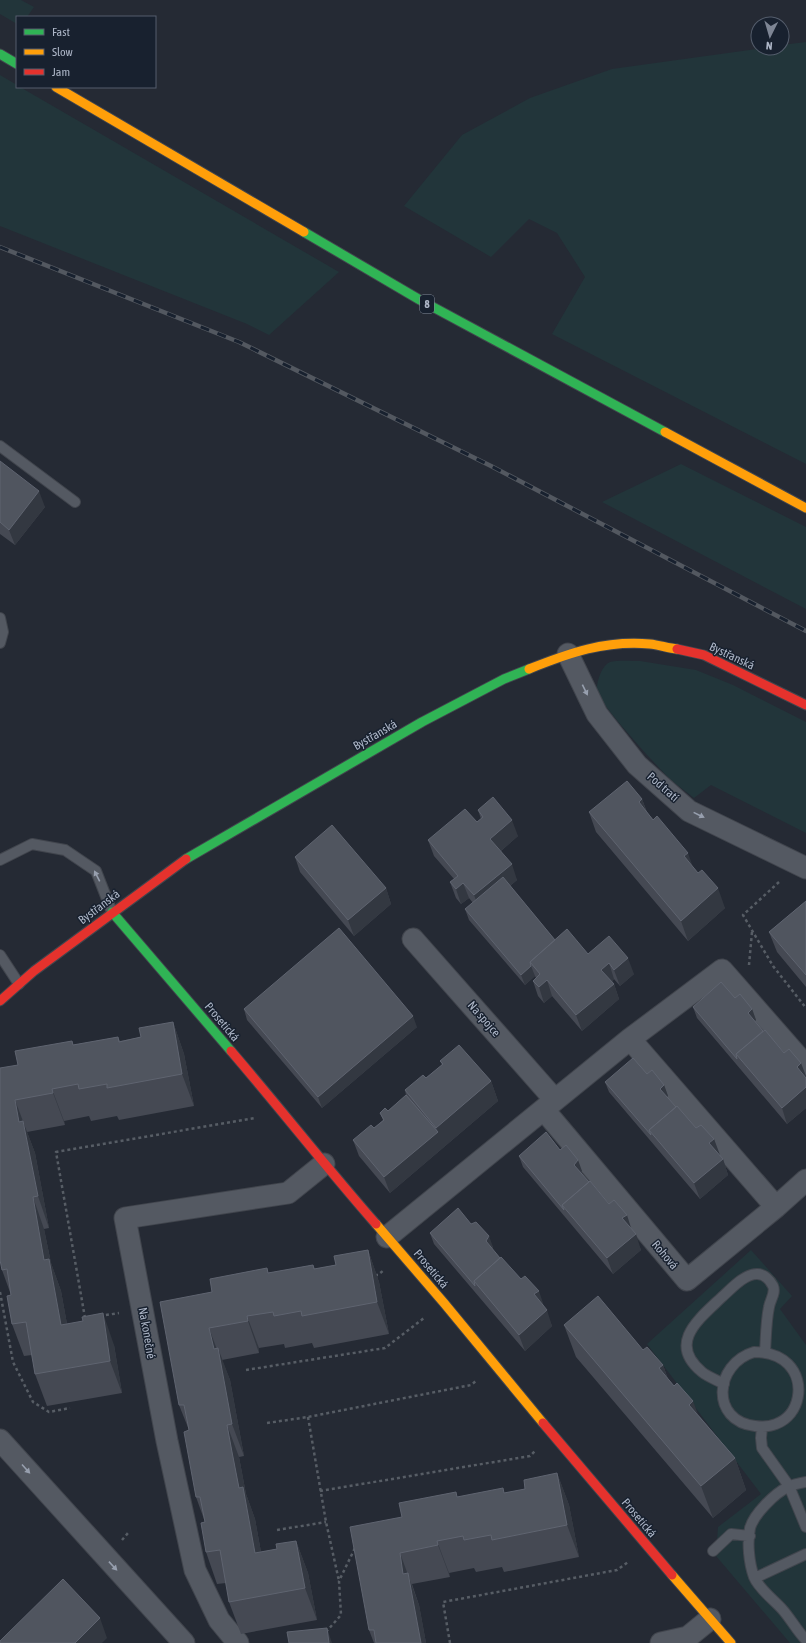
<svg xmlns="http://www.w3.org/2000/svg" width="806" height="1643" font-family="'Asap Condensed',sans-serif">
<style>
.green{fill:#22353a}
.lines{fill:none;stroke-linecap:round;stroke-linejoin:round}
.lane-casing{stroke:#41454d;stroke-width:12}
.street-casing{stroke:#41454d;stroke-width:23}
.fast-casing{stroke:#41454d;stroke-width:11}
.slow-casing{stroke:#41454d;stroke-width:11}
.jam-casing{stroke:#41454d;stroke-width:11}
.path{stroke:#575d65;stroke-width:2.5;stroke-dasharray:3 3;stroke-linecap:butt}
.lane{stroke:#545962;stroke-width:10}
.street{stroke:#545962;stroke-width:21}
.fast{stroke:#30b455;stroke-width:9}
.slow{stroke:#ff9f0a;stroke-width:9}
.jam{stroke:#e5322d;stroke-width:9}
.rail-casing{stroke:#535860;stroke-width:4.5}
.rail{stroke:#18212f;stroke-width:3;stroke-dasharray:9;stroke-linecap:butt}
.wall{fill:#454953}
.shaded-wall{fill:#333841}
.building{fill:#50555f;stroke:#5f6470}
.oneway{fill:#979fae}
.labels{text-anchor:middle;stroke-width:3;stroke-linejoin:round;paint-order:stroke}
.shield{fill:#18212f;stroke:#808999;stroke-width:1}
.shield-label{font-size:11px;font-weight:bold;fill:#adb6c7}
.street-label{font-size:12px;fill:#adb6c7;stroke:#18212f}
</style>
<rect width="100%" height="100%" fill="#252a34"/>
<path class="green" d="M0,0H21L34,7L27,17H17V24L0,14Z
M806,42V464L552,334L585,277L557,233L529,219L491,257L404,206L462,135L530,98L612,69L764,48H782V45Z
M0,75L17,85V87H20L339,272L269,335L247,324L0,226Z
M681,464L806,527V609L602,502Z
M640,661L696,670L733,685L806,722V833L711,785L694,798C687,792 679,787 672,781C661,771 599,703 597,692C596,683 601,666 610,662C616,660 633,661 640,661Z
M751,1250L792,1296L780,1309L806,1345V1643H790L716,1556L718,1527L761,1494L647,1344Z"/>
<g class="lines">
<defs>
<path id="lane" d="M0,446L75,502
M0,618L3,632L0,643
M0,860L32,844L65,850L96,871L112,912
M0,955L19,984
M754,1352C766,1352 779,1355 788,1364C806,1382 800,1415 776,1424C769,1427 762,1427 755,1426C710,1421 714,1364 754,1352Z
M724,1384C717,1380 708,1377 702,1372C667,1343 699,1319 722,1297C731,1289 744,1274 757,1274C764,1274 770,1280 773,1286C776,1293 770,1300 769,1307C766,1321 766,1337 765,1352
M762,1427L761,1438L762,1448L789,1486L806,1527
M806,1482C800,1483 794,1484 788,1487C775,1493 754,1514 750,1528C747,1543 749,1563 754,1577C759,1589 773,1599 782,1609C791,1619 797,1631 806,1640
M713,1551L731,1534L750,1536
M755,1578L806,1554"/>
<path id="street" d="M568,654L597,714L637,765L689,811L806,868
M413,939L555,1100
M630,1039L776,1207
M544,1110L687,1280L776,1207L806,1180
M387,1237L630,1039L722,970L806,1066
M0,1440L184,1643
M238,1643L219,1620L195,1570L167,1441L125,1218L288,1193L324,1164
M661,1643L688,1637L710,1619"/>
<path id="fast" d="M0,54L17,64
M304,232L420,300L665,432
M186,859L422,722L504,679L529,669
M112,912L231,1051"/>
<path id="slow" d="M56,87L304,232
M665,432L806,508
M529,669C569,653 605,640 650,644C659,645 668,648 677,649
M376,1224L444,1303L543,1423
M672,1575L731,1643"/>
<path id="jam" d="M677,649L704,655L806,705
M0,1001L34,971L186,859
M231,1051C280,1108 326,1167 376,1224
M543,1423L672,1575"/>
</defs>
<use href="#lane" class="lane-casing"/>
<use href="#street" class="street-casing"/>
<use href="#fast" class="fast-casing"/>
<use href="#slow" class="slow-casing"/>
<use href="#jam" class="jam-casing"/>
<path class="path" d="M779,882L743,915L773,966L806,1008
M749,965L752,932
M375,1275H378L384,1270
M0,1292L13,1362L33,1402L49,1412L70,1408
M100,1316L119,1313
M85,1318L56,1152L255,1118
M246,1370L385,1348L424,1318
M308,1417L326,1522L339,1581
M267,1423L308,1417L471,1385L476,1381
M320,1491L530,1456L535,1451
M277,1530L326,1522
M122,1540L128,1533
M326,1632L341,1615L339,1581L355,1548
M450,1643L443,1602L617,1570L628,1562"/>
<use href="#lane" class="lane"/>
<use href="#street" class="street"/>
<use href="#fast" class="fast"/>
<use href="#slow" class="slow"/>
<use href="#jam" class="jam"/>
<defs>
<path id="rail" d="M0,247L239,342L491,466L806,631"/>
</defs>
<use href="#rail" class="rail-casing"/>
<use href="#rail" class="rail"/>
</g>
<path class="wall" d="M0,461L45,507L15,545L0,534Z
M642,799L647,812L698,873L725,908L688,941L596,832L589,812Z
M478,810L518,836L501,851L517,880L510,886L555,940L634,974L620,986L614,979L612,981L614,984L619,999L582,1031L552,996L544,1003L538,996L533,981L536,978L535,976L525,985L469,920L465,909L473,903L469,898L461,904L456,898L450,882L454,879L434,856L428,840L477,822L481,819Z
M295,857L386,888L391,904L354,936L300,872Z
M806,901V987L777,952L769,932Z
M735,998L752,1009L756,1020L755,1021L806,1076V1108L787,1124L697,1018L693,1007Z
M244,1009L417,1027L322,1108L247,1020Z
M173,1022L184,1054L194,1106L119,1120L117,1116L91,1121L89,1116L64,1121L65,1125L27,1132L35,1153L49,1228L44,1229L51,1263L61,1291L67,1324L114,1345L122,1393L47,1406L35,1374L32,1355L24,1356L12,1324L11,1295L2,1270L18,1065L72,1041L73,1045L118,1037L120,1041L141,1037Z
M440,1061L491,1081L498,1101L390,1193L359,1156L353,1140L374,1128L383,1120L380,1113L388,1111L406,1095L405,1090L426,1078L442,1065Z
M647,1074L664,1085L668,1096L667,1097L676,1107L696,1128L714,1139L719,1155L723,1159L728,1175L700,1199L609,1092L605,1082Z
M560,1150L582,1171L581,1173L609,1204L632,1231L641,1250L613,1274L523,1167L519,1156Z
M471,1224L493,1247L492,1249L500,1258L544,1306V1307L552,1326L525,1351L434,1244L430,1233Z
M368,1250L379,1282L389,1334L314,1348L312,1343L285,1348L284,1344L259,1348V1353L222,1360L230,1380L244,1456L239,1457L246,1494L255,1519L261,1552L277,1549L296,1541L308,1573L317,1620L241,1634L229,1602L226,1583L217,1584L206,1552L205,1522L196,1497L189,1430L179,1405L212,1292L267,1268L268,1273L313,1265L315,1269L336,1265Z
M564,1325L643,1350L663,1365L668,1379L735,1458L746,1490L713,1518L576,1357Z
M557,1473L569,1505L579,1557L504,1572L502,1567L476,1572L474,1568L449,1573L450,1577L412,1584L419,1605L426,1643H374L369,1630L402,1517L458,1497L505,1493L525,1489Z"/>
<path class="shaded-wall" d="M39,491L45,507L15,545L9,530Z
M642,799L649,819L639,802Z
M512,820L518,836L496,855L490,839Z
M688,853L695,873L684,856Z
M512,864L517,880L480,911L474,895Z
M463,883L469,898L461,904L456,889Z
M386,888L391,904L354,936L348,920Z
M718,888L725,908L688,941L681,921Z
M628,958L634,974L620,986L614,970Z
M609,963L614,979L607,985L601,970Z
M531,966L535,976L525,985L521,975Z
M547,980L552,996L544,1003L539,987Z
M614,984L619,999L582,1031L576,1015Z
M752,1009L756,1020L752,1024L748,1013Z
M413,1016L417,1027L322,1108L318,1097Z
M173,1022L184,1054L194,1106L182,1074Z
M801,1063L806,1076V1080L797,1067Z
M491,1081L498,1101L390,1193L384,1177L438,1132L436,1128Z
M664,1085L668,1096L664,1100L660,1089Z
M806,1087V1108L787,1124L782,1108Z
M52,1089L64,1121L65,1125L53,1093Z
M15,1100L35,1153L49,1228L38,1196L19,1122Z
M714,1139L720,1155L714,1159L709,1143Z
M723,1159L728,1175L700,1199L694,1183Z
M578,1160L582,1171L578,1176L574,1165Z
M33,1197L44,1229L51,1263L61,1291L73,1357L61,1325L44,1260Z
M627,1215L632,1231L622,1218Z
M636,1234L641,1250L613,1274L607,1258Z
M489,1236L493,1247L490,1252L486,1241Z
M368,1250L379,1282L389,1334L377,1302Z
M539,1291L544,1306L539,1310L534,1294Z
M547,1310L552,1326L525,1351L519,1335Z
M103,1313L114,1345L122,1393L110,1361Z
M247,1316L259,1348V1353L248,1321Z
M209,1328L219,1355L218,1348L230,1380L244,1456L232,1424L214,1349Z
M663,1365L674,1397L659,1368Z
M693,1401L705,1433L689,1405Z
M227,1425L239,1457L246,1494L255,1519L267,1585L255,1553L239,1488Z
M735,1458L746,1490L713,1518L701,1486Z
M557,1473L569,1505L579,1557L567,1525Z
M296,1541L308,1573L317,1620L305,1588Z
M437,1541L449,1573L450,1577L438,1545Z
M400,1553L419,1605L426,1643H421L403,1574Z
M100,1618L107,1638L102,1643H75Z
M327,1628L332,1643H329Z"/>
<path class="building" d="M0,461L39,491L9,530L0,522Z
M627,781L642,799L639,802L653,820L657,816L688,853L684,856L698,873L702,870L718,888L681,921L589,812Z
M493,797L512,820L490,839L512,864L474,895L463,883L456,889L450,882L458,876L428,840L465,809L477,822L483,817L478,810Z
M332,825L386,888L348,920L295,857Z
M503,877L555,940L530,962L531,966L521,975L465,909Z
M806,901V975L769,932Z
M339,928L413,1016L318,1097L244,1009Z
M567,929L588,954L609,936L628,958L614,970L609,963L601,970L614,984L576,1015L547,980L539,987L533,981L540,974L530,962Z
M721,982L735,998L740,994L752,1009L748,1013L763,1031L736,1054L737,1059L693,1007Z
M173,1022L182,1074L107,1088V1084L79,1089L78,1084L52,1089L53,1093L15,1100L19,1122L23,1121L38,1196L33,1197L44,1260L49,1259L61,1325L83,1321L82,1317L103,1313L110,1361L35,1374L26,1322L12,1324L7,1296L11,1295L7,1269L2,1270L0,1260V1068L18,1065L15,1051L72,1041L73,1045L118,1037L119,1042L141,1037L139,1028Z
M765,1030L784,1053L789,1049L801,1063L797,1067L806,1078V1087L782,1108L736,1054Z
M459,1045L491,1081L436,1128L405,1090L423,1075L426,1078L443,1064L440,1061Z
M633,1058L647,1074L652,1070L664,1085L660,1089L676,1107L649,1130L651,1135L605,1082Z
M406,1095L438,1132L384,1177L353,1140L371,1125L374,1128L384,1120L380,1113L385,1108L388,1111Z
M677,1106L696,1128L701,1125L714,1139L709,1143L723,1159L694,1183L649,1130Z
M546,1132L560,1150L566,1145L578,1160L574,1165L589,1182L562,1205L564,1210L519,1156Z
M590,1181L609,1204L614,1200L627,1215L622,1218L636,1234L607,1258L562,1205Z
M458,1208L471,1224L476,1222L489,1236L486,1241L500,1258L474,1281L475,1286L430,1233Z
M368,1250L377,1302L302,1316L301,1311L274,1316L273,1312L247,1316L248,1321L209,1328L214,1349L218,1348L232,1424L227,1425L232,1452L239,1488L243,1487L255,1553L277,1549L276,1544L296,1541L305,1588L229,1602L220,1550L206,1552L201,1523L205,1522L200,1497H196L184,1432L189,1430L184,1405H179L160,1302L212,1292L210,1279L267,1268L268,1273L313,1265L314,1269L336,1265L334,1256Z
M501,1257L521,1279L525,1276L539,1291L534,1294L547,1310L519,1335L474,1281Z
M598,1296L643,1350L647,1347L663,1365L659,1368L674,1386L677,1383L693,1401L689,1405L735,1458L701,1486L564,1325Z
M557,1473L567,1525L492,1540L491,1535L464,1540L463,1536L437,1541L438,1545L400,1553L403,1574L408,1573L421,1643H376L374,1630H369L350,1527L402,1517L399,1503L456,1492L457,1497L503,1488L504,1493L525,1489L524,1480Z
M63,1579L100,1618L75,1643H0V1641Z
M327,1628L329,1643H289L287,1632Z"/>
<defs><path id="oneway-solid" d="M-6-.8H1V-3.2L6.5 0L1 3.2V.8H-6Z"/></defs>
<g class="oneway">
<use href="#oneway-solid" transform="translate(585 690) rotate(64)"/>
<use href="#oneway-solid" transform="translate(699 815) rotate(26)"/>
<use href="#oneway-solid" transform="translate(97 876) rotate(-117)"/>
<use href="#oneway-solid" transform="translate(26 1469) rotate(48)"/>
<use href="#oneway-solid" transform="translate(113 1566) rotate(47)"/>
</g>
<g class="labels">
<rect class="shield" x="420" y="295" width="14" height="18" rx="3"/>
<g class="shield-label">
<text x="427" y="308">8</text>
</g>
<g class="street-label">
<text transform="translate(732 656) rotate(25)" y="4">Bystřanská</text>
<text transform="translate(375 735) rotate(-30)" y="4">Bystřanská</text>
<text transform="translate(663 787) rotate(41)" y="4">Pod tratí</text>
<text transform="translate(99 907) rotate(-37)" y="4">Bystřanská</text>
<text transform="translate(484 1019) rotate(49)" y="4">Na spojce</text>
<text transform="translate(222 1022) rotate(50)" y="4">Prosetická</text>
<text transform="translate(665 1255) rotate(50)" y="4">Rohová</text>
<text transform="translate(431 1269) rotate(50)" y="4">Prosetická</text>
<text transform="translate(147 1333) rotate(80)" y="4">Na konečné</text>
<text transform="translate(639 1518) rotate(50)" y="4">Prosetická</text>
</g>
</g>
<rect x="16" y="16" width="140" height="72" fill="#18212f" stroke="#545d6c"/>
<rect x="24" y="29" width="20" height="6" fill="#30b455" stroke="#545d6c"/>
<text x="52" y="36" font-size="12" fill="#adb6c7">Fast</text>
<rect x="24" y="49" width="20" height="6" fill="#ff9f0a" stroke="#545d6c"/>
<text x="52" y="56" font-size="12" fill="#adb6c7">Slow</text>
<rect x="24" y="69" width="20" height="6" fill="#e5322d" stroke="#545d6c"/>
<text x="52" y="76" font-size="12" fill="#adb6c7">Jam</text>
<g transform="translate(770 36) rotate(185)"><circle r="19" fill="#18212f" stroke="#545d6c"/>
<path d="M0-3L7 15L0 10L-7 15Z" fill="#7d8594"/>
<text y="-6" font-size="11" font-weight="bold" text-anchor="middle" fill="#adb6c7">N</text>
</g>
</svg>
